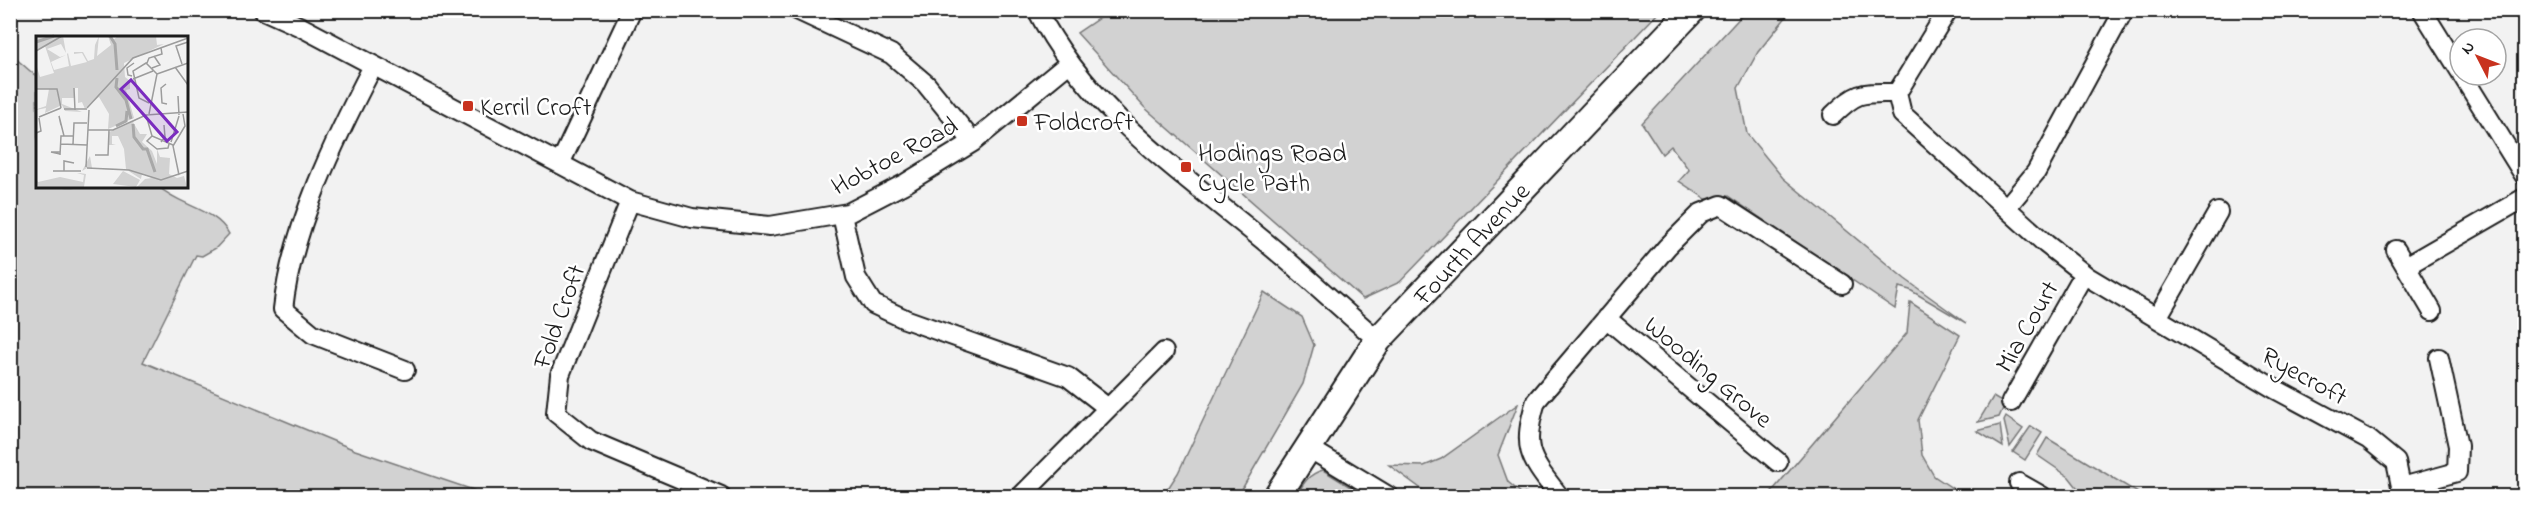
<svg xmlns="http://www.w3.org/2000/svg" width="2535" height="507" font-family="'Indie Flower',sans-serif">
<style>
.green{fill:#d2d2d2;stroke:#777;stroke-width:1.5}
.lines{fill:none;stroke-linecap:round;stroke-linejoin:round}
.street-casing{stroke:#1c1c1c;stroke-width:22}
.secondary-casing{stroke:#1c1c1c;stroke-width:30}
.street{stroke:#fff;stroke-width:18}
.secondary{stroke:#fff;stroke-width:26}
.poi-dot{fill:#c8321e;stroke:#fff;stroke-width:2}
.labels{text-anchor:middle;stroke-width:5;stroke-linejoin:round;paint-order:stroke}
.poi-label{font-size:26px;fill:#1c1c1c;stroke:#fff;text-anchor:start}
.street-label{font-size:26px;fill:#1c1c1c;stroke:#fff}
.inset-river{fill:none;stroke:#a8a8a8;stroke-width:3}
.inset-road{fill:none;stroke:#9c9c9c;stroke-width:1.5}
.view{fill:#7b2cbf;fill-opacity:0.15;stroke:#7b2cbf;stroke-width:3}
.inset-edge{fill:none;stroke:#1c1c1c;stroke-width:3}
</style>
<rect width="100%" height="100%" fill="#f2f2f2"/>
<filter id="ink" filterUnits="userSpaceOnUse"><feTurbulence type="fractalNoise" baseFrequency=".0167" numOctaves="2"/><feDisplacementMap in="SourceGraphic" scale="12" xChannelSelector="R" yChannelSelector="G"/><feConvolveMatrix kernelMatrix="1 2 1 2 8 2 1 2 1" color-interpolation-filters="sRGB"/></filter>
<g filter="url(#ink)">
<path class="green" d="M1111,10H1660V11L1400,282L1363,299L1144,107L1077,33Z
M1746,11H1791L1758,52L1738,88L1747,134L1783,178L1905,279L1966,323L1910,290L1899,287L1895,309L1728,196L1706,199L1679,181L1689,170L1671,146L1662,154L1642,123Z
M10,57H14L37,77L38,186H158C179,206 215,208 229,234L216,248L202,256L196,255L143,362L355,450L491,496H11Z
M1264,292L1302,317L1314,345L1303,384L1238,496H1163L1178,473Z
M1910,302L1960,335L1918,420L1922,455L1934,476L1964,496H1768L1907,333Z
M1993,397L2005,404L1999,417L1978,422Z
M1518,404L1498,455L1508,482L1521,493L1539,496H1431L1389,465L1424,466L1441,459Z
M2006,417L2023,429L2010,447L2004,421Z
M2000,425L2003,447L1977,431Z
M2031,426L2042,433L2025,460L2013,452Z
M2047,438L2143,496H2084L2069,477L2037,455Z
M1323,470L1365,496H1296C1303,484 1308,474 1323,470Z"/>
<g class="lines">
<defs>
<path id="street" d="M263,10L301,27L630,201L692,218L770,226L848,213L906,183L973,142L1068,64
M797,10L891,54L926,84L973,142
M1037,10C1088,109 1174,167 1258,236C1299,269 1338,306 1378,340
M1948,10L1897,93L1902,114L2046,244L2088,277L2275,389L2368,439L2396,462L2403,496
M2422,10L2460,71
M373,66C335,139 292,227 283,309L313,334L405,370
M2462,75L2524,175
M1833,115C1858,90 1863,93 1897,93
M560,164L632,10
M630,201L560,375L556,413L591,441L721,496
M2006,208L2036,172L2124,10
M842,215L856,277L873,304L905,319L1068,377L1108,408
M2396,250L2432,311
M2406,266L2524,198
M1606,318L1778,462
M2157,318L2218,212
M2011,402L2084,274
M1307,447L1388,496
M2019,483L2042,496
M2402,487L2457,472L2458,446L2439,358
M1021,496L1164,352
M1559,496C1530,458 1521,450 1536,401L1667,247L1701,213L1721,205L1842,284"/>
<path id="secondary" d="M1277,496L1378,340L1692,10"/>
</defs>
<use href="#street" class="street-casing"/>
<use href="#secondary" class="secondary-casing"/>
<use href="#street" class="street"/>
<use href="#secondary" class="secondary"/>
</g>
</g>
<g class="poi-dot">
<rect x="462" y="100" width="12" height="12" rx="3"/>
<rect x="1016" y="115" width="12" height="12" rx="3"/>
<rect x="1180" y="161" width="12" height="12" rx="3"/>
</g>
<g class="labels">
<g class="poi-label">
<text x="480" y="115">Kerril Croft</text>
<text x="1034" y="130">Foldcroft</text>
<text x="1198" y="161">Hodings Road<tspan x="1198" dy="30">Cycle Path</tspan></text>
</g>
<g class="street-label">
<text transform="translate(894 155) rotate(-28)" y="9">Hobtoe Road</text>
<text transform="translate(1471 243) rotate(-47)" y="9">Fourth Avenue</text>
<text transform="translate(558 316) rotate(-70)" y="9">Fold Croft</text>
<text transform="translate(2026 326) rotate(-60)" y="9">Mia Court</text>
<text transform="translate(1709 371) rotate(40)" y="9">Wooding Grove</text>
<text transform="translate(2305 375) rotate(29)" y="9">Ryecroft</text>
</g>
</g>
<g transform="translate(36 36)">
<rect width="152" height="152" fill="#f2f2f2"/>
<path d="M0,0H27L30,17L25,8L11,13L24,21L30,19L15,26L18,34L33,30L31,18L32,17L35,30L51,26L46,17L38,18V16H47L52,25L58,23L59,9L63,0L61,20L75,9L72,0L77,4L82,0H120L121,9L128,8L88,27L89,41L94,45V53L90,54L98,82L72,93L73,78L63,61L49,73L46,66L42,67V52H38V62H26V68L46,76L29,75L26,69L9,77L10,72L0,74V68L1,73L10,70L13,53H0V28L4,41L18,37L9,10L0,15ZM109,79L97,86L104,98H111L106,106L116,115L121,128V113L124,121L134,122L133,138L141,142L148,140L151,151H101L109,143L116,142L106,138L105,143L91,134L62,133L51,132L46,135L54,120L56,132L90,133L88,113L82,100H76V108L80,109H73V96ZM87,135L104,144L100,151L77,148ZM41,137H44L50,138L48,151H2L0,143L2,146L24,141L47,146L48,139Z" fill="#d2d2d2"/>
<path class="inset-river" d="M74,0L79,8L81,34M0,6L18,0M81,42L80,51L90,64L95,83M97,88L98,101L107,113H111L119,136M80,90L90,85L91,75"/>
<path class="inset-road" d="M0,15L26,0M111,27L113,22L126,18L125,12M146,28L140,10L152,6M139,31L152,49M116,32L124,29L118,20M121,38L152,27M96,40L92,39L91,32L98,27M97,43L117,35M130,48L125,52L126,67L131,68M38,52L39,74M0,53H21L25,72M142,60L143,79M113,67L103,62L97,35L110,27L121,38M51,72L97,22L152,2M28,73H51M113,78L121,38M110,79L116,100L137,109M3,81L25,72M25,89L23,80L28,100M52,94H77L110,79L152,76M0,97L5,95L3,82M116,100L111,105L121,113L132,112L133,108M125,106L129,101L128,89M135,106L143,80M25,108L51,109M37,108L38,87H51M24,118L15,116H24M24,119L25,100H37M59,119H72L73,94M50,131L53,74M51,132L93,134L125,144L152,135M17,135H45M28,135V125L38,127M143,139L137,110L149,90L147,78"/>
<path class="view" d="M95,44L141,96L131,105L85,53Z"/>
<rect width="152" height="152" class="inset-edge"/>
</g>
<rect width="2535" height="507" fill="none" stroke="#fff" stroke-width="36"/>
<rect x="18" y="18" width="2499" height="471" fill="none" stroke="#1c1c1c" stroke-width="2" filter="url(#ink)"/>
<g transform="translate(2478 57) rotate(312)"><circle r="28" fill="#ffffff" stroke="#a4a4a4" stroke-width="1.5"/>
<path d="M0-4.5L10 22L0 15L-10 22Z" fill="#c8321e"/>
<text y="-9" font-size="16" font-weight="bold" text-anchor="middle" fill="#1c1c1c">N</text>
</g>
</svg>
